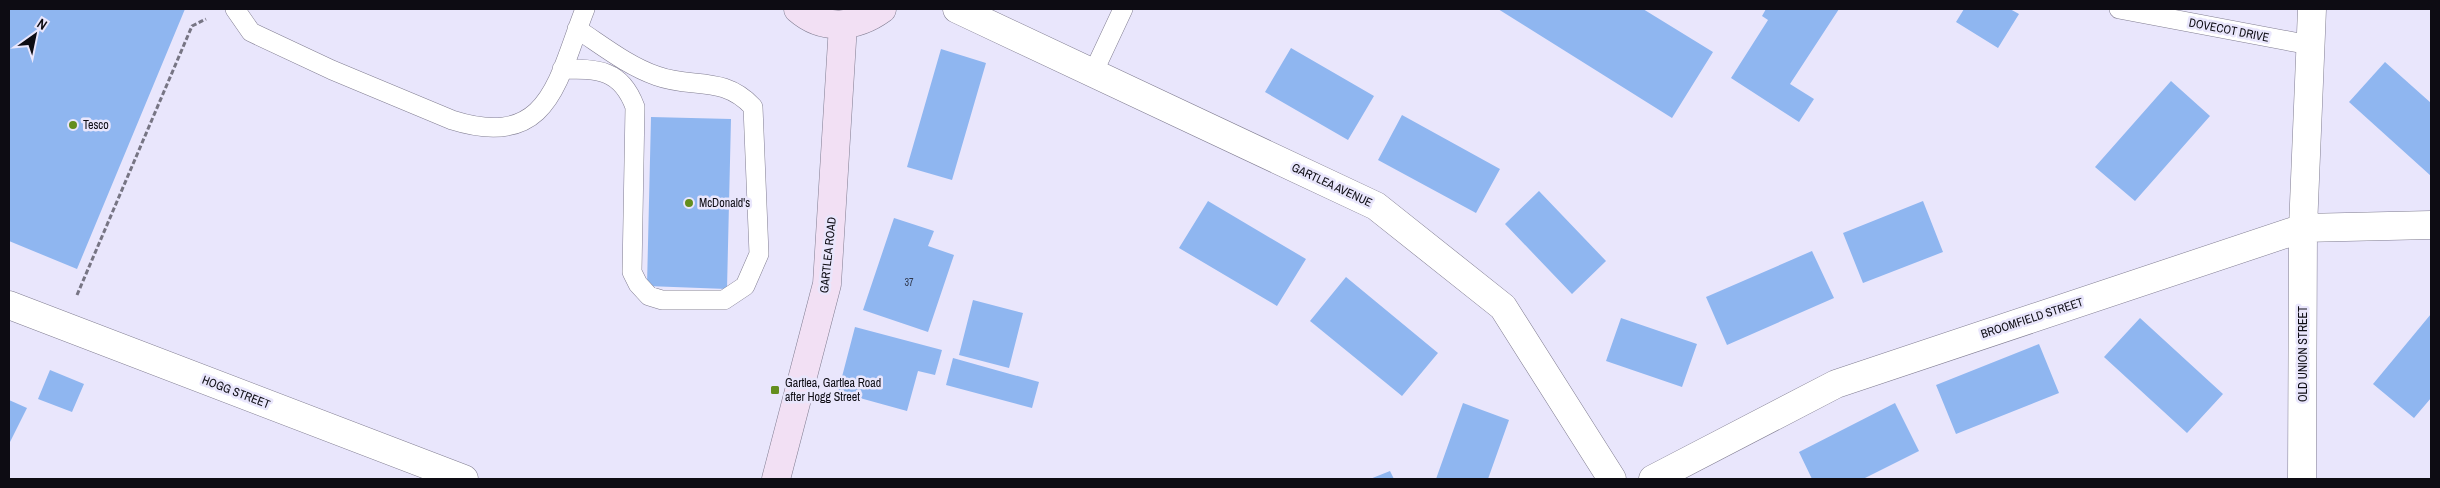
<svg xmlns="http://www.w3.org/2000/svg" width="2440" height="488" font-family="'Archivo Narrow',sans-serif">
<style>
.building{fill:#8fb6f0}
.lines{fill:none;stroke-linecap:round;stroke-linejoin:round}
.lane-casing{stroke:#807d91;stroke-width:20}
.street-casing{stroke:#807d91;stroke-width:29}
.secondary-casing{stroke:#807d91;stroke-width:29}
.path{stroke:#777584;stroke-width:3;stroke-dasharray:5 2.5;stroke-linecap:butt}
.lane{stroke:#fff;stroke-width:19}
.street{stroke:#fff;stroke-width:28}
.secondary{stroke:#f2e0f4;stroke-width:28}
.poi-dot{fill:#648e1e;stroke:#e9e6fc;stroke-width:2}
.labels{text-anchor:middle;stroke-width:5;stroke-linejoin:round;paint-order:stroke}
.number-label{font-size:10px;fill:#2e364a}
.street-label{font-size:12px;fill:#0d0c13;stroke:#e9e6fc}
.poi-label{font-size:12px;fill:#0d0c13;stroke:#e9e6fc;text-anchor:start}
</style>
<rect width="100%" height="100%" fill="#e9e6fc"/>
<path class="building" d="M9,9H185L77,269L9,241Z
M1498,9H1643L1713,52L1672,118Z
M1766,9H1839L1790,84L1814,99L1799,122L1731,78L1768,20L1762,16Z
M1964,9H2010L2019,14L1998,48L1956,22Z
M1291,48L1374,96L1348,140L1265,92Z
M941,49L986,63L952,180L907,167Z
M2385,62L2431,103V176L2349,102Z
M2171,81L2210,116L2135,201L2095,167Z
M1402,115L1500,169L1476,213L1378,160Z
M651,117L731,119L727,289L647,286Z
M1539,191L1606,261L1572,294L1505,224Z
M1208,201L1306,259L1277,306L1179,248Z
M1923,201L1943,252L1863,283L1843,233Z
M894,218L934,231L928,246L954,255L928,332L863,310Z
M1812,251L1834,298L1727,345L1706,297Z
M1346,277L1438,353L1402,396L1310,321Z
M973,300L1023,313L1009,368L959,355Z
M2431,314V398L2414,418L2373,384Z
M1621,318L1697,344L1682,387L1606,361Z
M2140,318L2223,394L2187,433L2104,357Z
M855,327L942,350L935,375L918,371L907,411L838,392Z
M2039,344L2059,393L1956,434L1936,385Z
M953,358L1039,382L1032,408L946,385Z
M50,370L84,384L72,412L38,399Z
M9,400L27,408L9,444Z
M1463,403L1509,420L1488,479H1436Z
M1895,403L1919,451L1863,479H1812L1799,452Z
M1390,471L1394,479H1370Z"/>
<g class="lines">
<defs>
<path id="lane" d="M235,9L251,32L332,70L452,120C550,151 557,80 585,9
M2119,9L2310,45
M562,69C598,69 621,69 635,107L632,272L638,284L649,296L662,300H724L745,286L759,254L753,107C723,75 693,89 657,76C628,66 603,46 577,29
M1093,73L1123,9"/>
<path id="street" d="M957,9L1376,206L1503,307L1612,479
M9,305L464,479
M1653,479L1836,384L2303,228L2431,225
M2302,479L2303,228L2312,9"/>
<path id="secondary" d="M798,9C823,31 856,28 882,9
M776,479L827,284L843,25"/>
</defs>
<use href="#lane" class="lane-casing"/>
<use href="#street" class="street-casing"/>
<use href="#secondary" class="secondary-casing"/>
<path class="path" d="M77,295L192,26L206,19"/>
<use href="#lane" class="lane"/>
<use href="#street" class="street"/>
<use href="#secondary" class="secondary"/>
</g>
<g class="poi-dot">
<circle cx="73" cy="125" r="5"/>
<circle cx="689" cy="203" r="5"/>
<rect x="770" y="385" width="10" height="10" rx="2.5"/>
</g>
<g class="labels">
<g class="number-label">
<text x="909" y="286">37</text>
</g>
<g class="street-label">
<text transform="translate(2229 30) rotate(11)" y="4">DOVECOT DRIVE</text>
<text transform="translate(1332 185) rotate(25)" y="4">GARTLEA AVENUE</text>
<text transform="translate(828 255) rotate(-84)" y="4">GARTLEA ROAD</text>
<text transform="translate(2032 318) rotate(-18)" y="4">BROOMFIELD STREET</text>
<text transform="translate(2303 354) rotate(-90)" y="4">OLD UNION STREET</text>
<text transform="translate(236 392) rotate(21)" y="4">HOGG STREET</text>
</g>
<g class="poi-label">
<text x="83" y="129">Tesco</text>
<text x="699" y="207">McDonald's</text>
<text x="785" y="387">Gartlea, Gartlea Road<tspan x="785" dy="14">after Hogg Street</tspan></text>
</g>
</g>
<rect width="2440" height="488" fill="none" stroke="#0d0c13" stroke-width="20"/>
<g transform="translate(35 35) rotate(33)" stroke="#e9e6fc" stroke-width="4" paint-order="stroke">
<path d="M0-4L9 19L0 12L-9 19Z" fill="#0d0c13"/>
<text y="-8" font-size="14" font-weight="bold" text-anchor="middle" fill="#0d0c13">N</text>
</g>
</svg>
